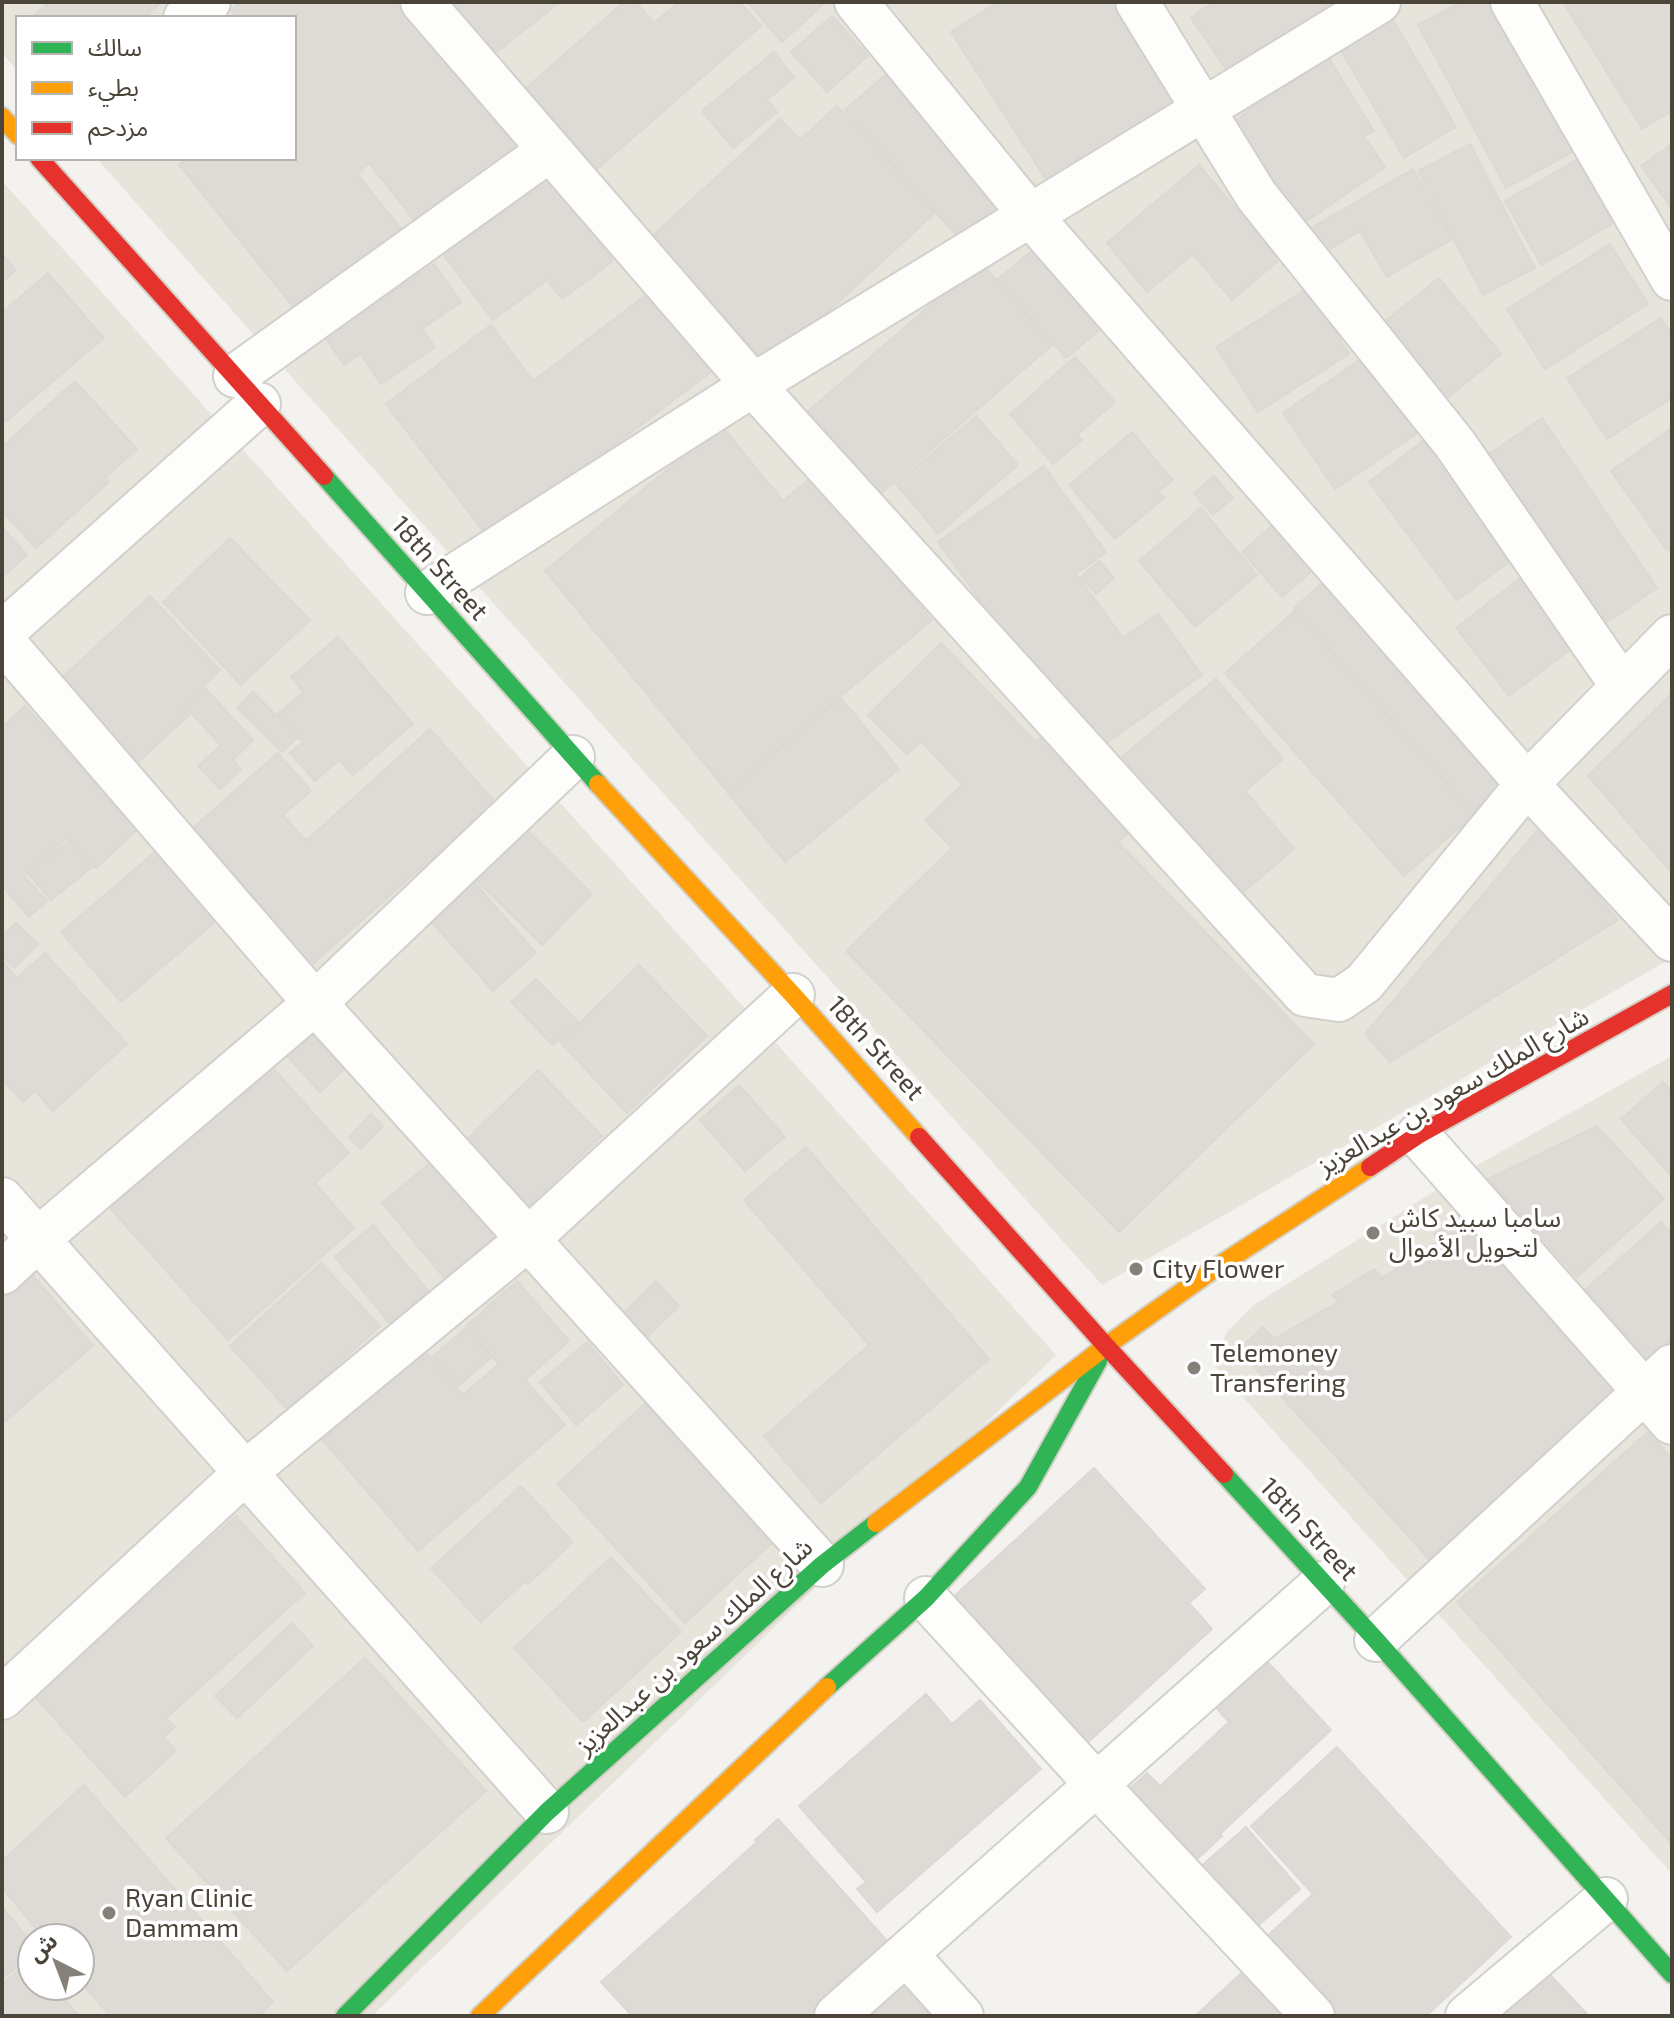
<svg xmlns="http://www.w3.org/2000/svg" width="1674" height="2018" font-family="'Exo 2','Noto Sans Arabic',sans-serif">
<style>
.residential{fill:#e7e4dc;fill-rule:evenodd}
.building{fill:#dedbd6;stroke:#dcd9d4;stroke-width:2}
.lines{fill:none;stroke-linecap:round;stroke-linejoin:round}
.street-casing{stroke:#d2d0cb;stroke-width:46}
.fast-casing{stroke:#d3cfc5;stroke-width:22}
.slow-casing{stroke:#d3cfc5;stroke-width:22}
.jam-casing{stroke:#d3cfc5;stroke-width:22}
.street{stroke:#fdfdfc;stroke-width:42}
.fast{stroke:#30b455;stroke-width:18}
.slow{stroke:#ff9f0a;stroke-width:18}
.jam{stroke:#e5322d;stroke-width:18}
.poi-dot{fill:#868178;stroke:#fff;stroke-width:3}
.labels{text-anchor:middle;stroke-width:7;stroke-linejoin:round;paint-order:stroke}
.street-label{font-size:26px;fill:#4b4439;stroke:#fff}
.poi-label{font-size:26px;fill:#4b4439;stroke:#fff;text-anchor:start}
</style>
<rect width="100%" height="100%" fill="#f4f2ee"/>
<path class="residential" d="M2,2H1672V958L1102,1285L96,158H294V18H18V71L2,53Z
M2,181L1056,1355L372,2016H2ZM32,1938H80V1986H32Z
M1672,1056V1874L1215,1366L1226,1333L1252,1306L1470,1169Z"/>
<path class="building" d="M50,2H162L144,18H34L33,16Z
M241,2H401L522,152L423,231L369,163L357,174L407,236L303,319L179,165L188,158H294V18H238L231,10Z
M445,2H560L489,58Z
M624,2H636L654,23L679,2H740L761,26L597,169L526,88Z
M747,2H826L782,42Z
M997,2H1131L1190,93L1049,184L951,32Z
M1213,2H1345L1233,79L1191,18Z
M1461,2H1498L1578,149L1506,188L1418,25Z
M1563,2H1672V111L1642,129Z
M1389,13L1456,127L1404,158L1337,44Z
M832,16L868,56L827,92L791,52Z
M1324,50L1374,131L1364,136L1385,167L1301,225L1232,124Z
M774,52L794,77L767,100L777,112L733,148L702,111Z
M885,75L1003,206L962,242L845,110Z
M837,106L935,213L769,366L651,237L780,119L800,140Z
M1470,144L1535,268L1483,295L1418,171Z
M1672,144V209L1641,166Z
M1578,159L1614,223L1541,265L1505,201Z
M1199,165L1279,260L1232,300L1193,254L1147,292L1107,243Z
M1413,169L1452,239L1387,277L1360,231L1325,252L1311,228Z
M549,173L613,261L562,299L547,280L493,320L442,253Z
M1610,244L1648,304L1545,369L1507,309Z
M1035,248L1104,326L1066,358L997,280Z
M2,254L16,270L2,282Z
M980,262L1052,345L878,496L806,413Z
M434,264L461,302L422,329L435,347L381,384L360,354L344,365L320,330L381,289L387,296Z
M48,273L104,338L4,423L2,421V313Z
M1439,278L1501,354L1440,404L1378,327Z
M655,288L716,368L490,540L386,404L491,325L533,381Z
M1308,288L1349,354L1258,412L1216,347Z
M1661,318L1672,334V398L1607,439L1567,378Z
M1367,355L1419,432L1335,489L1283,413Z
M1075,357L1115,402L1077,435L1082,440L1053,464L1010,414Z
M75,381L137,449L105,478L109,482L36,548L2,511V447Z
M976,416L1018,465L938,534L896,484Z
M1542,418L1657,588L1600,627L1486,456Z
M721,425L783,501L813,476L932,620L727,791L545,571Z
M1672,428V546L1667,550L1611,471Z
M1132,432L1173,480L1158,492L1164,498L1115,539L1069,485Z
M1428,437L1517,556L1457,600L1369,482Z
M1044,466L1106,552L1076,574L1123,638L1158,614L1202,675L1091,754L938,542Z
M1214,476L1233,498L1213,515L1194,493Z
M1201,508L1257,575L1195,627L1139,561Z
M1273,525L1313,570L1282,597L1242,552Z
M2,527L27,555L2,577Z
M230,538L310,620L241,685L163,602Z
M1099,561L1114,578L1096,594L1081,577Z
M1333,573L1515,779L1475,814L1294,608Z
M1522,577L1575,646L1509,696L1456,628Z
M150,596L220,670L182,706L190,714L134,766L51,688Z
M1295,611L1474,815L1404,876L1225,673Z
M338,637L413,724L353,775L339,760L315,781L290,753L303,742L278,714L303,692L291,677Z
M941,643L1036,742L1042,737L1132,829L1118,842L1314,1044L1119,1232L846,951L952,848L925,820L962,785L921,741L907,755L868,715Z
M1216,679L1283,759L1245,791L1294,849L1234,900L1117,761Z
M205,688L253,740L233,760L241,769L220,789L198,766L221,745L185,707Z
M253,692L298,737L282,752L237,708Z
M1672,693V873L1588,776Z
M841,698L899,769L785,862L727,792Z
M25,706L137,830L96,868L68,837L24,876L47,901L29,917L2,886V727Z
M430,729L495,802L306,970L185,835L278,753L311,791L283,815L306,841Z
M520,823L592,894L542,945L470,874Z
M1540,827L1618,920L1390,1062L1365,1034Z
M70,840L92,867L51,900L28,874Z
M161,847L221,917L121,1002L61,932Z
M474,882L536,953L493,991L430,920Z
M16,923L38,944L14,968L2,956V937Z
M45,953L127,1044L53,1111L35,1091L23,1102L2,1079V961L17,978Z
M639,965L707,1036L627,1113L560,1042Z
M536,979L578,1022L553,1045L511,1002Z
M301,1023L345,1068L320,1092L277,1045Z
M263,1057L349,1153L315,1183L354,1228L228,1340L102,1199Z
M538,1070L602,1136L521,1213L458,1148Z
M1663,1082L1672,1092V1177L1621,1119Z
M739,1085L785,1137L745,1171L700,1120Z
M371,1114L383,1126L361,1149L349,1137Z
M1597,1126L1664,1199L1577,1277L1488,1179Z
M806,1147L989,1359L821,1503L764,1436L869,1345L744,1200Z
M437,1157L506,1239L450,1285L382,1203Z
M1464,1214L1620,1395L1429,1559L1239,1350L1263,1327L1274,1339L1338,1302L1332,1295L1374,1269L1382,1278L1439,1241L1434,1234Z
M1661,1222L1672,1234V1339L1648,1360L1586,1289Z
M373,1225L436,1300L397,1332L335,1257Z
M321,1263L380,1326L288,1410L230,1346Z
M26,1267L93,1346L2,1424V1288Z
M517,1281L569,1341L525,1380L565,1425L418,1551L322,1439L424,1350L463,1395L499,1364L466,1326Z
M656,1281L679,1306L634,1350L610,1327Z
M466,1328L491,1358L458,1386L433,1356Z
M587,1342L623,1385L576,1425L540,1382Z
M648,1401L775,1540L685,1623L557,1484Z
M1648,1432L1672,1459V1844L1457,1602Z
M1094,1468L1205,1589L1189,1603L1212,1629L1085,1745L951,1599Z
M521,1486L573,1542L528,1584L525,1581L481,1622L431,1568Z
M236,1516L305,1593L166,1718L175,1727L164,1737L176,1751L125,1797L35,1697Z
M611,1557L681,1632L583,1722L514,1648Z
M292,1623L313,1646L237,1718L215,1696Z
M1262,1656L1331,1730L1220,1834L1222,1836L1194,1862L1127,1791L1147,1773L1160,1786L1229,1722L1212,1703Z
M365,1658L486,1791L287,1971L166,1838Z
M926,1694L952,1724L980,1700L1041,1769L877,1912L857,1889L866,1882L799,1806Z
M1337,1747L1511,1937L1426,2016H1333L1263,1940L1313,1894L1251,1826Z
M84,1785L273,2002L259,2016H110L80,1981V1938H44L2,1888V1861Z
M778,1819L889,1943L808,2016H632L601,1982L757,1842L755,1840Z
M1246,1827L1300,1889L1253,1930L1199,1868Z
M2,1907L32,1943V1954L2,1979Z
M30,1960L32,1962V1986H53L79,2016H2V1985Z
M1540,1964L1589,2016H1485Z
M1249,1966L1295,2016H1195Z
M903,1974L939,2016H854Z"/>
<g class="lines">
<defs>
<path id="street" d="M422,2L753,385L1305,995L1339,1000L1364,983L1527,784L1672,636
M856,2L1030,215L1527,784L1672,940
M1137,2L1256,195L1455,444L1622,686
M1512,2L1672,279
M185,18L209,2
M235,376L550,150
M427,593L753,385L1379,2
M2,633L259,404
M2,640L315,1003L822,1565
M1418,1135L1672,1423
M2,1199L547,1812
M2,1273L38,1239L315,1003L573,757
M926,1598L1097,1785L1313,2016
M1376,1640L1672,1366
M2,1698L246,1472L528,1239L793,995
M906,1954L962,2016
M836,2016L1323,1583
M1467,2016L1606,1899"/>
<path id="fast" d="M324,476L598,784
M1224,1474L1376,1640L1672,1974
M827,1687L926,1598L1028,1487L1098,1361
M345,2016L547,1812L822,1565L876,1523"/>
<path id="slow" d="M2,117L18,135
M598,784L793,995L919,1137
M876,1523L1106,1346L1214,1269L1370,1167
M480,2016L827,1687"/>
<path id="jam" d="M39,158L324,476
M919,1137L1106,1346L1224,1474
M1370,1167L1418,1135L1672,994"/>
</defs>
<use href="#street" class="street-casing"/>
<use href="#fast" class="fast-casing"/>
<use href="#slow" class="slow-casing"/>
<use href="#jam" class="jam-casing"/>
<use href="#street" class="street"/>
<use href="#fast" class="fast"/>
<use href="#slow" class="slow"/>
<use href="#jam" class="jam"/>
</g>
<g class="poi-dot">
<circle cx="1373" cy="1233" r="8"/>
<circle cx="1136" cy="1269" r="8"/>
<circle cx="1194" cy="1368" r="8"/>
<circle cx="109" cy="1913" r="8"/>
</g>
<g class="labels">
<g class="street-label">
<text transform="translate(440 568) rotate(48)" y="9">18th Street</text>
<text transform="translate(876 1048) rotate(48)" y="9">18th Street</text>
<text transform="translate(1453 1091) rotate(-30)" y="9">شارع الملك سعود بن عبدالعزيز</text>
<text transform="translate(1309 1529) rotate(47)" y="9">18th Street</text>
<text transform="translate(694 1646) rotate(-42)" y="9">شارع الملك سعود بن عبدالعزيز</text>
</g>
<g class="poi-label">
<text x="1389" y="1227">سامبا سبيد كاش<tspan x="1389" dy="30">لتحويل الأموال</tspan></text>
<text x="1152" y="1278">City Flower</text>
<text x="1210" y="1362">Telemoney<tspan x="1210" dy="30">Transfering</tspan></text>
<text x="125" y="1907">Ryan Clinic<tspan x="125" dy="30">Dammam</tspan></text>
</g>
</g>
<rect width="1674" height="2018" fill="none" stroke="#4b4439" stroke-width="8"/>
<rect x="16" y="16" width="280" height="144" fill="#ffffff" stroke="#b7b4b0" stroke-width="2"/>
<rect x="32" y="42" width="40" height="12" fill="#30b455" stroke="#b7b4b0" stroke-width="2"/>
<text x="88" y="56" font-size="24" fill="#4b4439">سالك</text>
<rect x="32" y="82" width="40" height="12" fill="#ff9f0a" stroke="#b7b4b0" stroke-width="2"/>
<text x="88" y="96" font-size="24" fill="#4b4439">بطيء</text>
<rect x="32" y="122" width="40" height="12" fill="#e5322d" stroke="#b7b4b0" stroke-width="2"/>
<text x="88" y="136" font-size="24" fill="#4b4439">مزدحم</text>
<g transform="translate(56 1962) rotate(318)"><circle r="38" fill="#ffffff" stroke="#b7b4b0" stroke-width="2"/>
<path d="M0-6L14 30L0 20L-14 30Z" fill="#868178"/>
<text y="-12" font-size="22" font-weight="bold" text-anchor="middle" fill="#4b4439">ش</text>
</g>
</svg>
